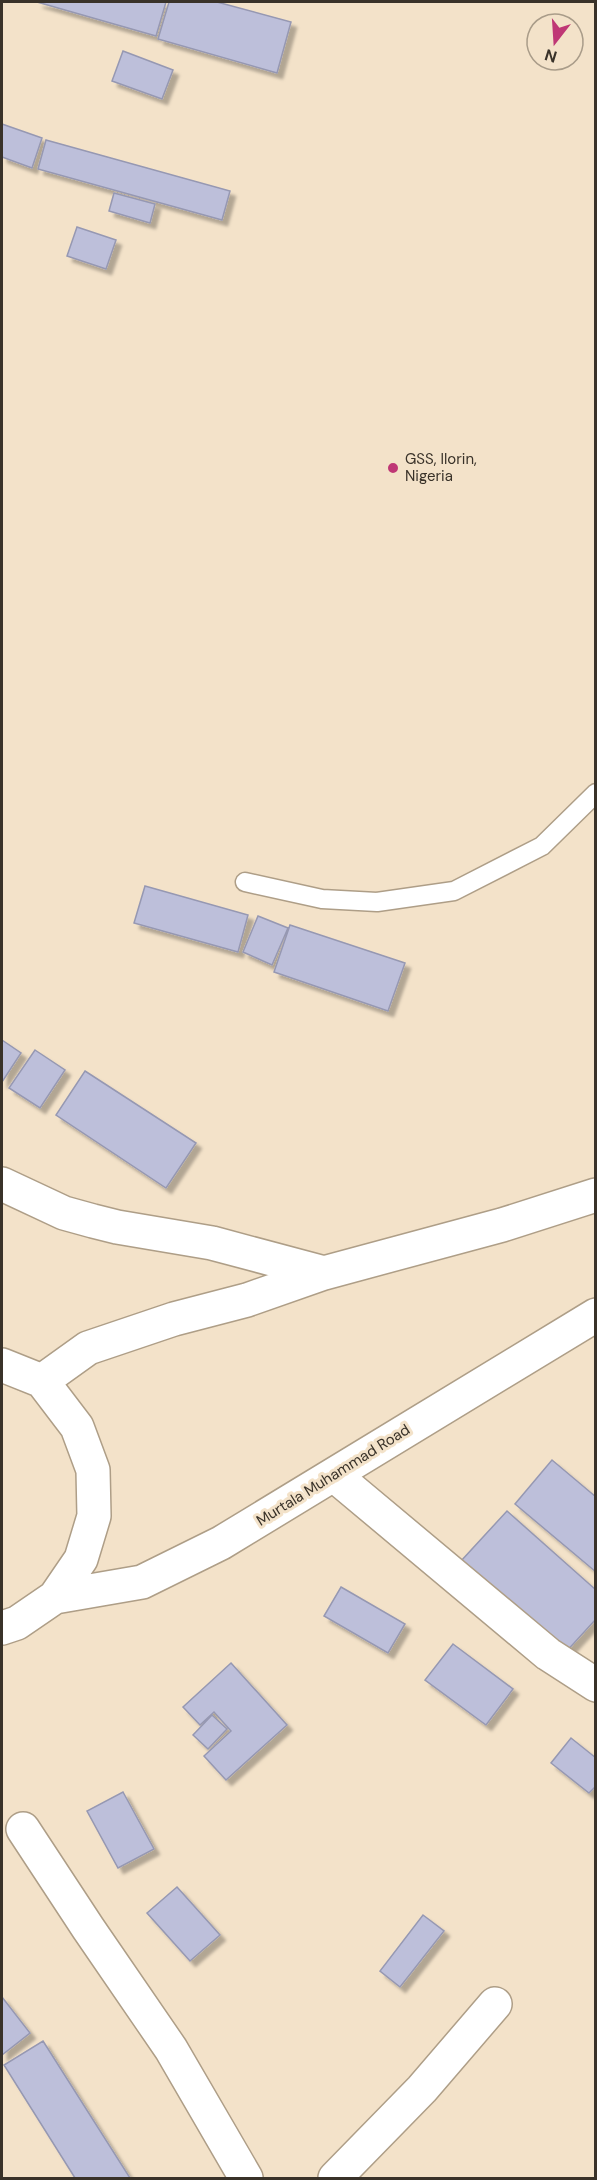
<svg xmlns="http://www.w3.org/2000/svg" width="597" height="2180" font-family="'DM Sans',sans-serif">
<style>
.building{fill:#bdbfda;stroke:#9698b2;stroke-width:1.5;filter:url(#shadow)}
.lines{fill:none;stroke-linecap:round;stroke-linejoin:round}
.lane-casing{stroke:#ae9e87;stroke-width:21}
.street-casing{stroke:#ae9e87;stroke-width:36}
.highway-casing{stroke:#ae9e87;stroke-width:36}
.lane{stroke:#fff;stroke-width:18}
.street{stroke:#fff;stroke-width:33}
.highway{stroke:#fff;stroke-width:33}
.poi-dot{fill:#bf3775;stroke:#f3e2c9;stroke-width:2}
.labels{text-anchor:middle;stroke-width:6;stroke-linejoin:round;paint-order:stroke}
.poi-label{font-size:15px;fill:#393229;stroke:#f3e2c9;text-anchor:start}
.street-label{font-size:15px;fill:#393229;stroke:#f3e2c9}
</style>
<defs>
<filter id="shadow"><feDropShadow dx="5.5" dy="5.5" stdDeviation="1.5" flood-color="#0004"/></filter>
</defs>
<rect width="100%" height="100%" fill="#f3e2c9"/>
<path class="building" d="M37,2H166L156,36Z
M169,2H217L291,22L277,73L158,39Z
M123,51L173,70L162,99L112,81Z
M2,124L42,138L32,168L2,157Z
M46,140L230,191L222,220L38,169Z
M114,193L155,204L150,223L109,211Z
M77,227L116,240L106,269L67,256Z
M145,886L248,915L238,952L134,923Z
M258,916L288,928L272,965L243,952Z
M290,925L405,963L388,1011L274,972Z
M2,1040L21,1053L2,1082Z
M35,1050L65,1070L40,1108L9,1088Z
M85,1071L196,1143L166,1188L56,1115Z
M552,1460L596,1497V1572L515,1504Z
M507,1511L596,1590V1619L564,1654L461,1561Z
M341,1587L405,1624L388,1653L324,1616Z
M453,1644L513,1689L486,1725L425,1680Z
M231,1663L287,1725L226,1780L204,1756L231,1731L214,1712L200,1725L183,1707Z
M212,1715L227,1729L208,1749L193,1735Z
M571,1738L596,1758V1786L589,1793L551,1763Z
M123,1792L154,1849L118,1868L87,1811Z
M177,1887L220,1935L190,1961L147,1913Z
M423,1915L444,1931L400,1987L380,1971Z
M2,1997L30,2033L2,2055Z
M43,2041L130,2178H75L4,2065Z"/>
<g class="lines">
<defs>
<path id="lane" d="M245,882L322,899L377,902L454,891L542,846L596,793"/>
<path id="street" d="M334,1475L548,1654L596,1685
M23,1829L88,1928L171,2049L246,2178
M335,2178L422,2089L495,2004"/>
<path id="highway" d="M2,1184L64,1213L93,1221L117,1227L212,1243L324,1273
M2,1365L42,1381L77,1427L93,1470L94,1516L81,1559L55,1597L17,1623L2,1628
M42,1381L88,1348L174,1319L247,1300L324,1273L502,1225L596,1195
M55,1597L142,1582L221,1543L596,1315"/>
</defs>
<use href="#lane" class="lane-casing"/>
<use href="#street" class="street-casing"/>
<use href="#highway" class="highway-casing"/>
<use href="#lane" class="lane"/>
<use href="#street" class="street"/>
<use href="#highway" class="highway"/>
</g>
<circle class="poi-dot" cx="393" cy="468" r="6"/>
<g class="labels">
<g class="poi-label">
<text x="405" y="464">GSS, Ilorin,<tspan x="405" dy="17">Nigeria</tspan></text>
</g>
<g class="street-label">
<text transform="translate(333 1475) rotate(-32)" y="5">Murtala Muhammad Road</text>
</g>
</g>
<rect width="597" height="2180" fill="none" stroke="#393229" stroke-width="6"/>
<g transform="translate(555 42) rotate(197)"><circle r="28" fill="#f3e2c9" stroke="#a99c89" stroke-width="1.5"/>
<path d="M0-4.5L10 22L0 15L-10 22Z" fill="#bf3775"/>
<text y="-9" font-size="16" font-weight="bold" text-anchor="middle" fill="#393229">N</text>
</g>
</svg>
